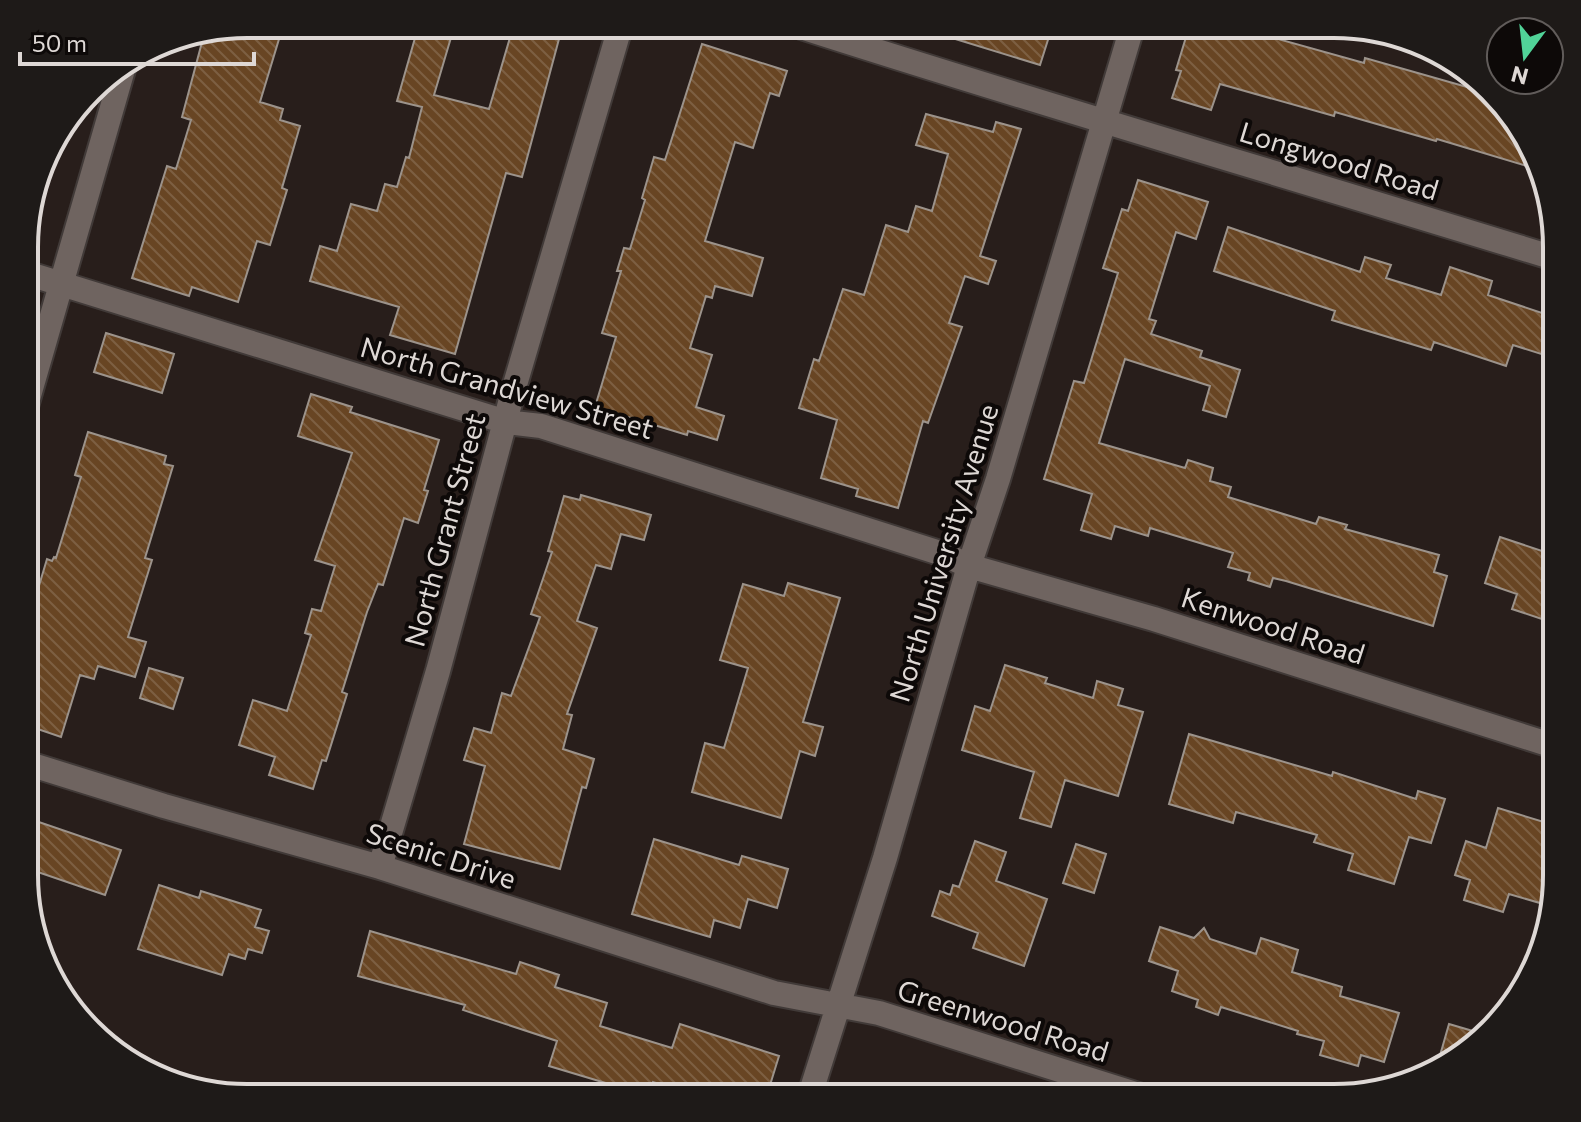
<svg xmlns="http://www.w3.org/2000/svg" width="1581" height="1122" font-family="Commissioner,sans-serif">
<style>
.building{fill:url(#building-back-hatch);stroke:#9c938b;stroke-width:2}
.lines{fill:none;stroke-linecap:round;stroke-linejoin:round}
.minor-casing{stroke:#413a38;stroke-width:28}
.minor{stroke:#6f6460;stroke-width:24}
.labels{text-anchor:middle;stroke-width:8;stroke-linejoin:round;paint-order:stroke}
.street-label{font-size:28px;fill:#ded8d5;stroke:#0d0908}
.rim{fill:none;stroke:#ded8d5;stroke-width:4}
</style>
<defs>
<pattern id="building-back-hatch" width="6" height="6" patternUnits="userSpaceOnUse" patternTransform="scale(2)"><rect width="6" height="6" fill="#684523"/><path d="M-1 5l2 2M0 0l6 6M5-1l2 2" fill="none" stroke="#7d5f42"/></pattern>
</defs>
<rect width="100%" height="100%" fill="#281e1b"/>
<path class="building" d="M247,24H278L274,37L279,39L260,102L283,109L280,120L300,126L282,188L287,190L270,245L257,241L238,302L192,287L189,296L132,278L167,166L176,169L191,120L182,117L205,31Z
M419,24H455L434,95L489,109L514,24H563L522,177L506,173L455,354L390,335L399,307L310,281L320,246L337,251L351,204L377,211L385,184L397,187L406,157L409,158L422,107L397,101Z
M927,24H1053L1040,65L926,30Z
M1190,24H1255L1253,32L1364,63L1365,58L1474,89L1477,79L1534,148L1540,170L1437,139L1436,141L1335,112L1334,116L1220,84L1211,110L1172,98L1181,71L1176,70Z
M702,44L787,71L779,96L770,93L753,148L735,142L705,241L763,258L752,296L715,286L712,298L706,296L690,348L712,355L696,407L724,416L717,440L688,431L687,435L595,407L616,337L602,333L621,271H617L624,248L630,249L645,200L642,198L654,157L665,160Z
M926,114L993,132L996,122L1021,129L980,256L996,261L988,284L965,276L949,323L962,327L928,423L923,421L898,508L856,496L858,489L821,478L837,420L799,408L814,359L819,361L843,289L864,295L886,225L908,232L916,206L932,211L948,154L916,145Z
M1138,180L1208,202L1196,239L1176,232L1149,319L1156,321L1151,334L1202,351L1200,357L1240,370L1226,417L1203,410L1210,386L1125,359L1099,443L1185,468L1188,460L1213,468L1210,481L1231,487L1228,497L1316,524L1319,517L1347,525L1345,529L1439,555L1434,572L1447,576L1433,626L1286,581L1273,578L1270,587L1248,580L1250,573L1228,567L1233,553L1150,528L1148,536L1115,526L1111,539L1081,530L1092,494L1044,479L1074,381L1084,383L1118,273L1103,268L1122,209L1128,211Z
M1228,227L1360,272L1365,257L1391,265L1386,278L1441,295L1450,267L1492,281L1488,295L1557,318V359L1513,345L1506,366L1434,342L1431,350L1332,320L1335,311L1214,271Z
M106,333L174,354L162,393L94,372Z
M311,394L352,407L350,412L439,440L424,490L428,491L418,523L404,518L383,585L378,584L367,612L342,692L347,694L326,761L322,760L313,789L269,775L275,757L239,745L253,700L287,711L311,635L305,633L312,609L321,611L335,566L315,560L352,453L298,436Z
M88,432L166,456L164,464L173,466L145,558L152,560L128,637L146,642L135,677L98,666L94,679L80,675L61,737L26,725V629L47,559L52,561L54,557L56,558L81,477L75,475Z
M581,495L651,515L644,540L621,534L611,569L596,565L577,621L597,628L567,714L572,715L563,749L594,759L586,788L582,787L560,869L464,844L485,766L464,760L474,728L491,733L502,693L511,696L540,617L531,614L552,552L548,551L564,496L580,500Z
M1500,537L1557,556V624L1512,609L1517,594L1485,583Z
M788,583L840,598L803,722L823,727L815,756L800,751L781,818L692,792L705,743L724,748L748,668L720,660L743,584L784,596Z
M1005,665L1047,678L1045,683L1093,698L1097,681L1123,689L1118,705L1143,712L1118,796L1065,780L1051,827L1020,818L1034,772L962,750L975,706L990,711Z
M149,668L183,678L173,709L140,698Z
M1189,734L1332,776L1333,772L1416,799L1418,791L1445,799L1431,843L1409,837L1394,884L1348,870L1353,854L1314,842L1317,835L1236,812L1233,823L1169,804Z
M1498,808L1557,826V889L1550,906L1509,894L1503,912L1464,900L1470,880L1455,875L1466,841L1486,848Z
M30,819L121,850L105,895L26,868V833Z
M654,839L739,865L742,856L788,869L777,908L748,899L740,928L714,920L710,937L632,914Z
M975,841L1006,852L996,881L1047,899L1024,966L973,948L978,933L932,916L940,891L950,895L953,885L959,887Z
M1076,844L1106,854L1094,893L1063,883Z
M159,885L199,898L201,891L261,910L255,927L269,931L262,953L248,949L245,959L229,954L222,975L138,949Z
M1160,927L1194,938L1204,928L1210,939L1256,954L1261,938L1298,950L1292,972L1342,987L1340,996L1399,1013L1384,1062L1361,1055L1358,1066L1320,1055L1324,1041L1297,1034L1298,1031L1221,1007L1218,1015L1196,1007L1198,1000L1172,991L1178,971L1149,961Z
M370,931L516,974L520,962L559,975L555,987L607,1003L600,1026L672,1048L680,1024L779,1056L766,1098H702L653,1082L649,1096L549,1066L557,1041L463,1010L465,1005L358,976Z
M1449,1024L1483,1034L1435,1073Z"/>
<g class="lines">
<defs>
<path id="minor" d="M792,24C1046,106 1302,180 1557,259
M26,273L506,422L541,426L943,554L969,566L1154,619L1557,747
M26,406L124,66
M26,763L164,806L380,867L774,993L879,1013L1148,1098
M380,867L438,671L514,388L621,24
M809,1098L885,858L969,566L998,479L1133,24"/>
</defs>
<use href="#minor" class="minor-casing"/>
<use href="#minor" class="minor"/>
</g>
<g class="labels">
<g class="street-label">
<text transform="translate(1339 161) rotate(17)" y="10">Longwood Road</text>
<text transform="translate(507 388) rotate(16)" y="10">North Grandview Street</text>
<text transform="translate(445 530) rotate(-75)" y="10">North Grant Street</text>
<text transform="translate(944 553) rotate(-73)" y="10">North University Avenue</text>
<text transform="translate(1273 626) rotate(18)" y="10">Kenwood Road</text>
<text transform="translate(441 856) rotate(18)" y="10">Scenic Drive</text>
<text transform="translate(1003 1021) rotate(17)" y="10">Greenwood Road</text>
</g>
</g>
<path d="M0 0H1581V1122H0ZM247 38H1334A209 209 0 0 1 1543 247V875A209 209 0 0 1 1334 1084H247A209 209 0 0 1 38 875V247A209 209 0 0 1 247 38Z" fill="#1e1a18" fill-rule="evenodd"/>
<path class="rim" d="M247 38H1334A209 209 0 0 1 1543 247V875A209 209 0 0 1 1334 1084H247A209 209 0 0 1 38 875V247A209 209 0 0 1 247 38Z"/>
<g transform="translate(1525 56) rotate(195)"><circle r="38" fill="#0d0908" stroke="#615c5a" stroke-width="2"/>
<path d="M0-6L14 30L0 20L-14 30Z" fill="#51d398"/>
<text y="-12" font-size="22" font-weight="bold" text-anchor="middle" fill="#ded8d5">N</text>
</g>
<path d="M20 52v12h234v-12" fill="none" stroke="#ded8d5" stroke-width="4"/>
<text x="32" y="52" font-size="24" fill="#ded8d5" stroke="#0d0908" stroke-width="6" paint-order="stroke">50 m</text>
</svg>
